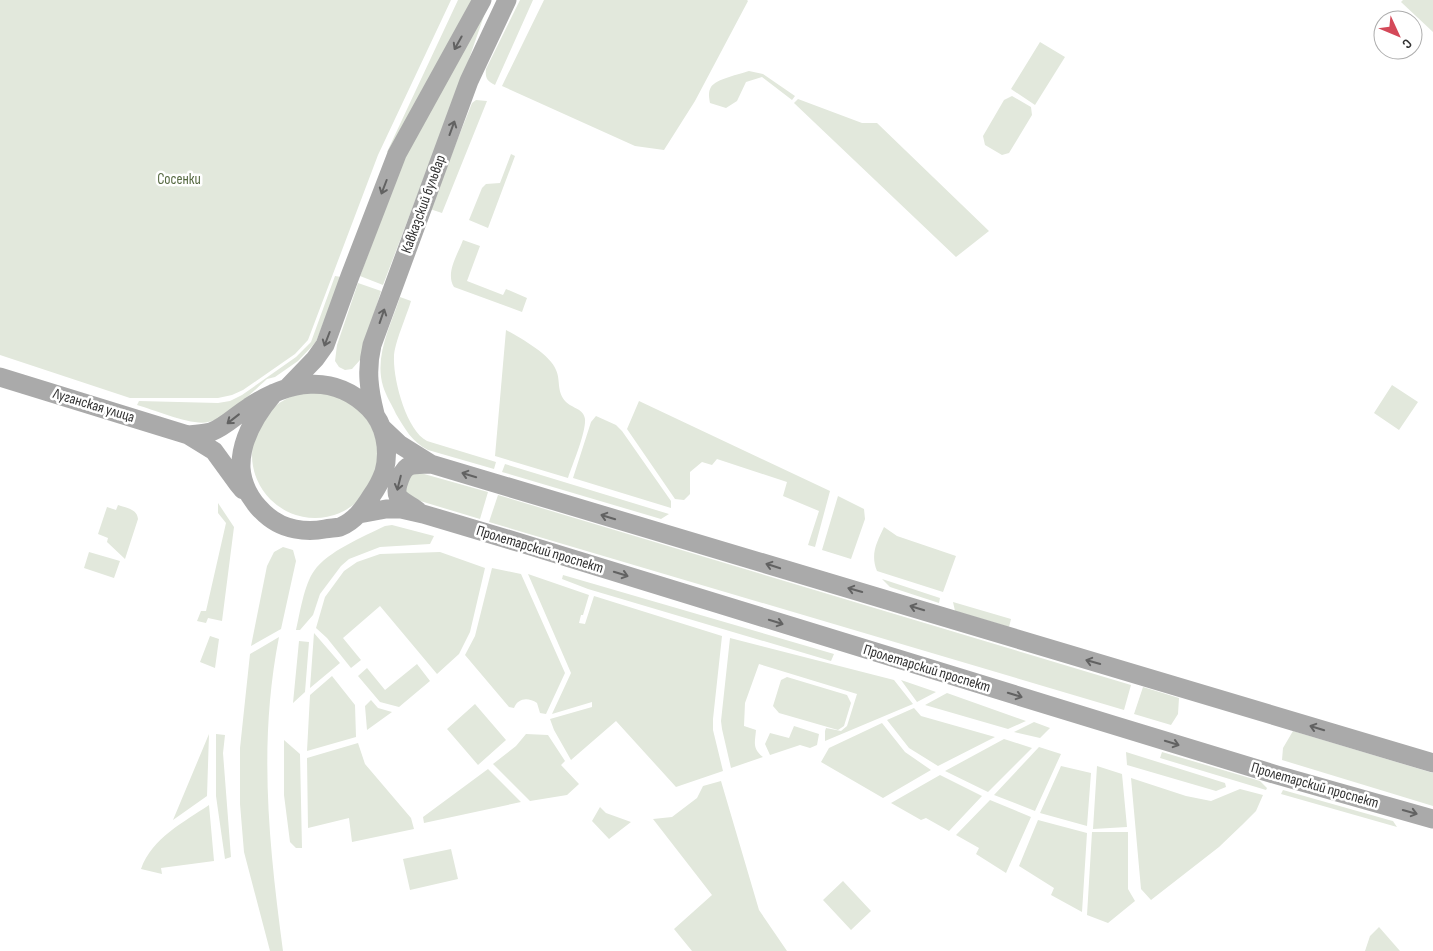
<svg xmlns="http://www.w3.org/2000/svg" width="1433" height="951" font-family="'Sofia Sans Condensed',sans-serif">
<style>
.green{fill:#e2e8dc}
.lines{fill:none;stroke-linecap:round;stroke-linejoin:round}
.major{stroke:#aaa;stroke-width:19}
.oneway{stroke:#626262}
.labels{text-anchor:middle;stroke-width:5;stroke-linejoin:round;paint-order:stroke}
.park-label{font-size:15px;fill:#576a43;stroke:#fff}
.street-label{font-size:15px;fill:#323232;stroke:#fff}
</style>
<rect width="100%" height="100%" fill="#fff"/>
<path class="green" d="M0,0H451L378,155L308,340L295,354L243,390L232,395L218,398H130L0,355Z
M458,0H475L390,154L387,152Z
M520,0H533L495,85C487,81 485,78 486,69Z
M544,0H747L748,1L695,101L664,150L635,146L502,86Z
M1403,0H1433V32L1401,2Z
M486,10L469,59L383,285L360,276L404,158Z
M1040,42L1065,57L1035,105L1011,89Z
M749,71L763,74L795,96L792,100L762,77L746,82L737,101L726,108L710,103C709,97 708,92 711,87C716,79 740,74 749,71Z
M1012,96L1031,107L1032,115L1009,153L1002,155L985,145L983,136L1004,100Z
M798,99L862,123H877L989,231L956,257L794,103Z
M476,100L487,101L442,213L430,209L472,103Z
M511,154L515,156L488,228L469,220L482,188L486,184L500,183Z
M463,240L480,246L467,281L503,295L506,289L527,298L522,312L454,287C445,273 458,254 463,240Z
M335,276L341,277L316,342L298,361L275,377L267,379C252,392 228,418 208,422C192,426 155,410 137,405L139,401L218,403L230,401L242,395L296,357L311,342Z
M358,283L381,291L360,360L352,369L345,370L339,367L335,361L337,345Z
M400,297L411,301C407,315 394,344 394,357C393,379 406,430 427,441L496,462L494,469L428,450C412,442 405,429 396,414C392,405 386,396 383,386C374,356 391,325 400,297Z
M506,330C519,337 551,355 556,370C561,381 556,391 566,402C572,408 584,409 585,419C586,433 573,463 568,478L495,456Z
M1392,385L1418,402L1399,430L1374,413Z
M252 455a63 63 0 1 1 126 0a63 63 0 1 1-126 0Z
M639,401L830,491L815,547L808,545L819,511L783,496L787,482L717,459L712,465L702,462L690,472V494L684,500L675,499L627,429Z
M596,416L616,425L622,431L671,501V508L573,478L591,422Z
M505,464L669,514L661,519L502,472Z
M417,472L488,492L480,519L407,497L403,494L405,475Z
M498,495L1131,685L1124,710L489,522Z
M838,496L864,509L865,519L851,559L822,550Z
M218,503L234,527L222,621L208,618L206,623L197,621L201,611H206L226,523L218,513Z
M118,505C127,508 137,509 138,519L125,559L107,542L108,538L98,534L107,507L116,510Z
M392,525L434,536L430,544L380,547L349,559L341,566L320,594L313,615L300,630H296C300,613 304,585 314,571C328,551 363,537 385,526Z
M884,527L897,536L956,556L943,592L877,571C870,554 877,542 884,527Z
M283,547L293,550L296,561L281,629L251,646L267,566L274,552Z
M89,552L120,561L114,578L84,568Z
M440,552L485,568L470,632L459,654L437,674L380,606L343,638L361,660L351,668L327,638L316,628L325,597L344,571L357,562L380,554Z
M492,568L521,574L565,673L546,714L540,713L537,703C528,697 518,698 514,708L509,707L465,655L475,636Z
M528,574L589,595L583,615H581L579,623L585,624L594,596L722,636L713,719V730L723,771L676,787L616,721L571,760L554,730L550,719L592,707V702L552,714L571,673Z
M563,575L834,654L831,661L588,589L562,579Z
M882,579L940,598L939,603L890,587Z
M953,602L1011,619L1009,627L955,611Z
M314,633L340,663L310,688Z
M210,636L219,639L215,668L200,662Z
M279,637C258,744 269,845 283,951H270L244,852L240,804V748L250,654Z
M730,638L894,680L913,704L825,741V731L826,728L841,731L847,726L857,694L759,664L745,703L744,726L756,730C755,743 752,748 763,757L731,768L722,729L721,721Z
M299,641L309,642L305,692L293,703Z
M417,664L430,681L399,707L380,702L358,676L367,668L385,690Z
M332,676L355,705L356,737L307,751L310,695Z
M787,677L847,695L851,703L844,726L838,730L779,713L773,706L781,680Z
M901,680L936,692L917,702Z
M1143,687L1179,698L1178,714L1171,725L1134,714Z
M947,693L1026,721L1008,729L925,705Z
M371,700L378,708L392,712L367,730L365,706Z
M475,704L506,740L478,765L447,729Z
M914,708L921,716L995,737L938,766L909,748L887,720Z
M1034,722L1050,728L1040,738L1014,732Z
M882,723L905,752L931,770L883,798L821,762L829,748Z
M794,726L819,734L817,745L810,748L800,745L770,755L765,744L770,733L789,738Z
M1293,731L1433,773V806L1282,760L1283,748Z
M209,734L207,796L173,820Z
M216,734L225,735L223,753L231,857L225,859L216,796Z
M526,734L548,735L565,761L561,765L579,784L567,795L530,801L493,764L516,746Z
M1004,739L1032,748L988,792L945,771Z
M284,740L300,754L302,848H296L290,842L284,795Z
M358,743L365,764L411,818L414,829L352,842L349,818L308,828L307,758Z
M1039,747L1061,754L1035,811L994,795Z
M1126,752L1225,783L1226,787L1216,791L1127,765Z
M1162,752L1260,781L1267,788L1266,790L1160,758Z
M1061,766L1091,773L1087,826L1040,813Z
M1097,766L1122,774L1127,827L1093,829Z
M488,769L521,802L424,823L423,817Z
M940,775L982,796L949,831L926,818L921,820L891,803Z
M1131,778L1186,796L1211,801L1240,789L1263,795L1256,811L1242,825L1219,847L1151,900L1141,889Z
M721,781L759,910L787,951H692L674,929L712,895L653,819L672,817L697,798L703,786Z
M1283,790L1389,820L1393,821L1397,827L1281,794Z
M990,800L1031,817L1006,873L976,854L979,848L956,835Z
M209,805L214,861L161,868L162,874L141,869C152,838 184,822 209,805Z
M600,807L606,813L631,822L609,839L592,821Z
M1038,820L1087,833L1082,912L1051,895L1054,888L1019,866Z
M1092,832H1128V889L1135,901L1108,923L1087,915Z
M451,849L458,879L410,890L403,859Z
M843,881L871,911L851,930L823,900Z
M1379,927L1400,951H1365L1370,936Z"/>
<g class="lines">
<path class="major" d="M0,377L188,435L214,451L238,484L243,490
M288,387L315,359L325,345L350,276L397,154L482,0
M375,414C369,390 366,370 372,345L469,81L507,0
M382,428L399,444L431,464L1433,763
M188,435C195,434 204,434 211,432C225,427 236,415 249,407C288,381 333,372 369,408C385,424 390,450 384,472C381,480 377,488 372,495C364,508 355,521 340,527C336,528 330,528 325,529C315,531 305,531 295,529C267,524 243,496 241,468C240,439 256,414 274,393
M418,511C412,506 402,502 398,496C396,492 397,488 398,484C405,462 410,465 431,464
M359,514L386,509H401L423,514L524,544L1113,725L1277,775L1433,819"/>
</g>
<defs><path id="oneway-shaft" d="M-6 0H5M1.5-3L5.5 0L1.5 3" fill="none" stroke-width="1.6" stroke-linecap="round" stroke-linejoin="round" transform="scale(1.25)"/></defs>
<g class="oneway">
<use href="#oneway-shaft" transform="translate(458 43) rotate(119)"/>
<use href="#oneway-shaft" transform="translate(452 128) rotate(-70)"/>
<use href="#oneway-shaft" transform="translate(384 187) rotate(111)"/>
<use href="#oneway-shaft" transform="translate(382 316) rotate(-71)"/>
<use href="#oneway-shaft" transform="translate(327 339) rotate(111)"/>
<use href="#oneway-shaft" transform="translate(233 419) rotate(142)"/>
<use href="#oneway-shaft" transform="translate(469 475) rotate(-163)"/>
<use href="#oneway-shaft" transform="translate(399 483) rotate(104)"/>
<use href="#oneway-shaft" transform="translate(608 517) rotate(-163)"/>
<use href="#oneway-shaft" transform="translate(773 566) rotate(-162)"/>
<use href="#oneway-shaft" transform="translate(621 574) rotate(17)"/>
<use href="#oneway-shaft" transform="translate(855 590) rotate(-164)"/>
<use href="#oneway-shaft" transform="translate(917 608) rotate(-163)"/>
<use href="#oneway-shaft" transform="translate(776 622) rotate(17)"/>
<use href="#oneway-shaft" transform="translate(1093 662) rotate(-164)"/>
<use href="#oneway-shaft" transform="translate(1015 695) rotate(17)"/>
<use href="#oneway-shaft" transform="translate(1317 728) rotate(-163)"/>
<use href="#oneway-shaft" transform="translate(1172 743) rotate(17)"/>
<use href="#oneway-shaft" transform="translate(1410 812) rotate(16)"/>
</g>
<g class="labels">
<g class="park-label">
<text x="179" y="184">Сосенки</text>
</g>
<g class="street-label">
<text transform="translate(423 204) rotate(-70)" y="5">Кавказский бульвар</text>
<text transform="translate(94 405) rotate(17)" y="5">Луганская улица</text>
<text transform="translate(540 549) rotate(17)" y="5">Пролетарский проспект</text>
<text transform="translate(927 668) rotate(17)" y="5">Пролетарский проспект</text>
<text transform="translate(1315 785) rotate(16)" y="5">Пролетарский проспект</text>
</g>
</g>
<g transform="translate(1398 35) rotate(134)"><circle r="24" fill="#ffffff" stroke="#adadad"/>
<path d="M0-4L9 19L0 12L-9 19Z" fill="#d44959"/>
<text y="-8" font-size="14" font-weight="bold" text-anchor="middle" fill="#323232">С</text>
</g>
</svg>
